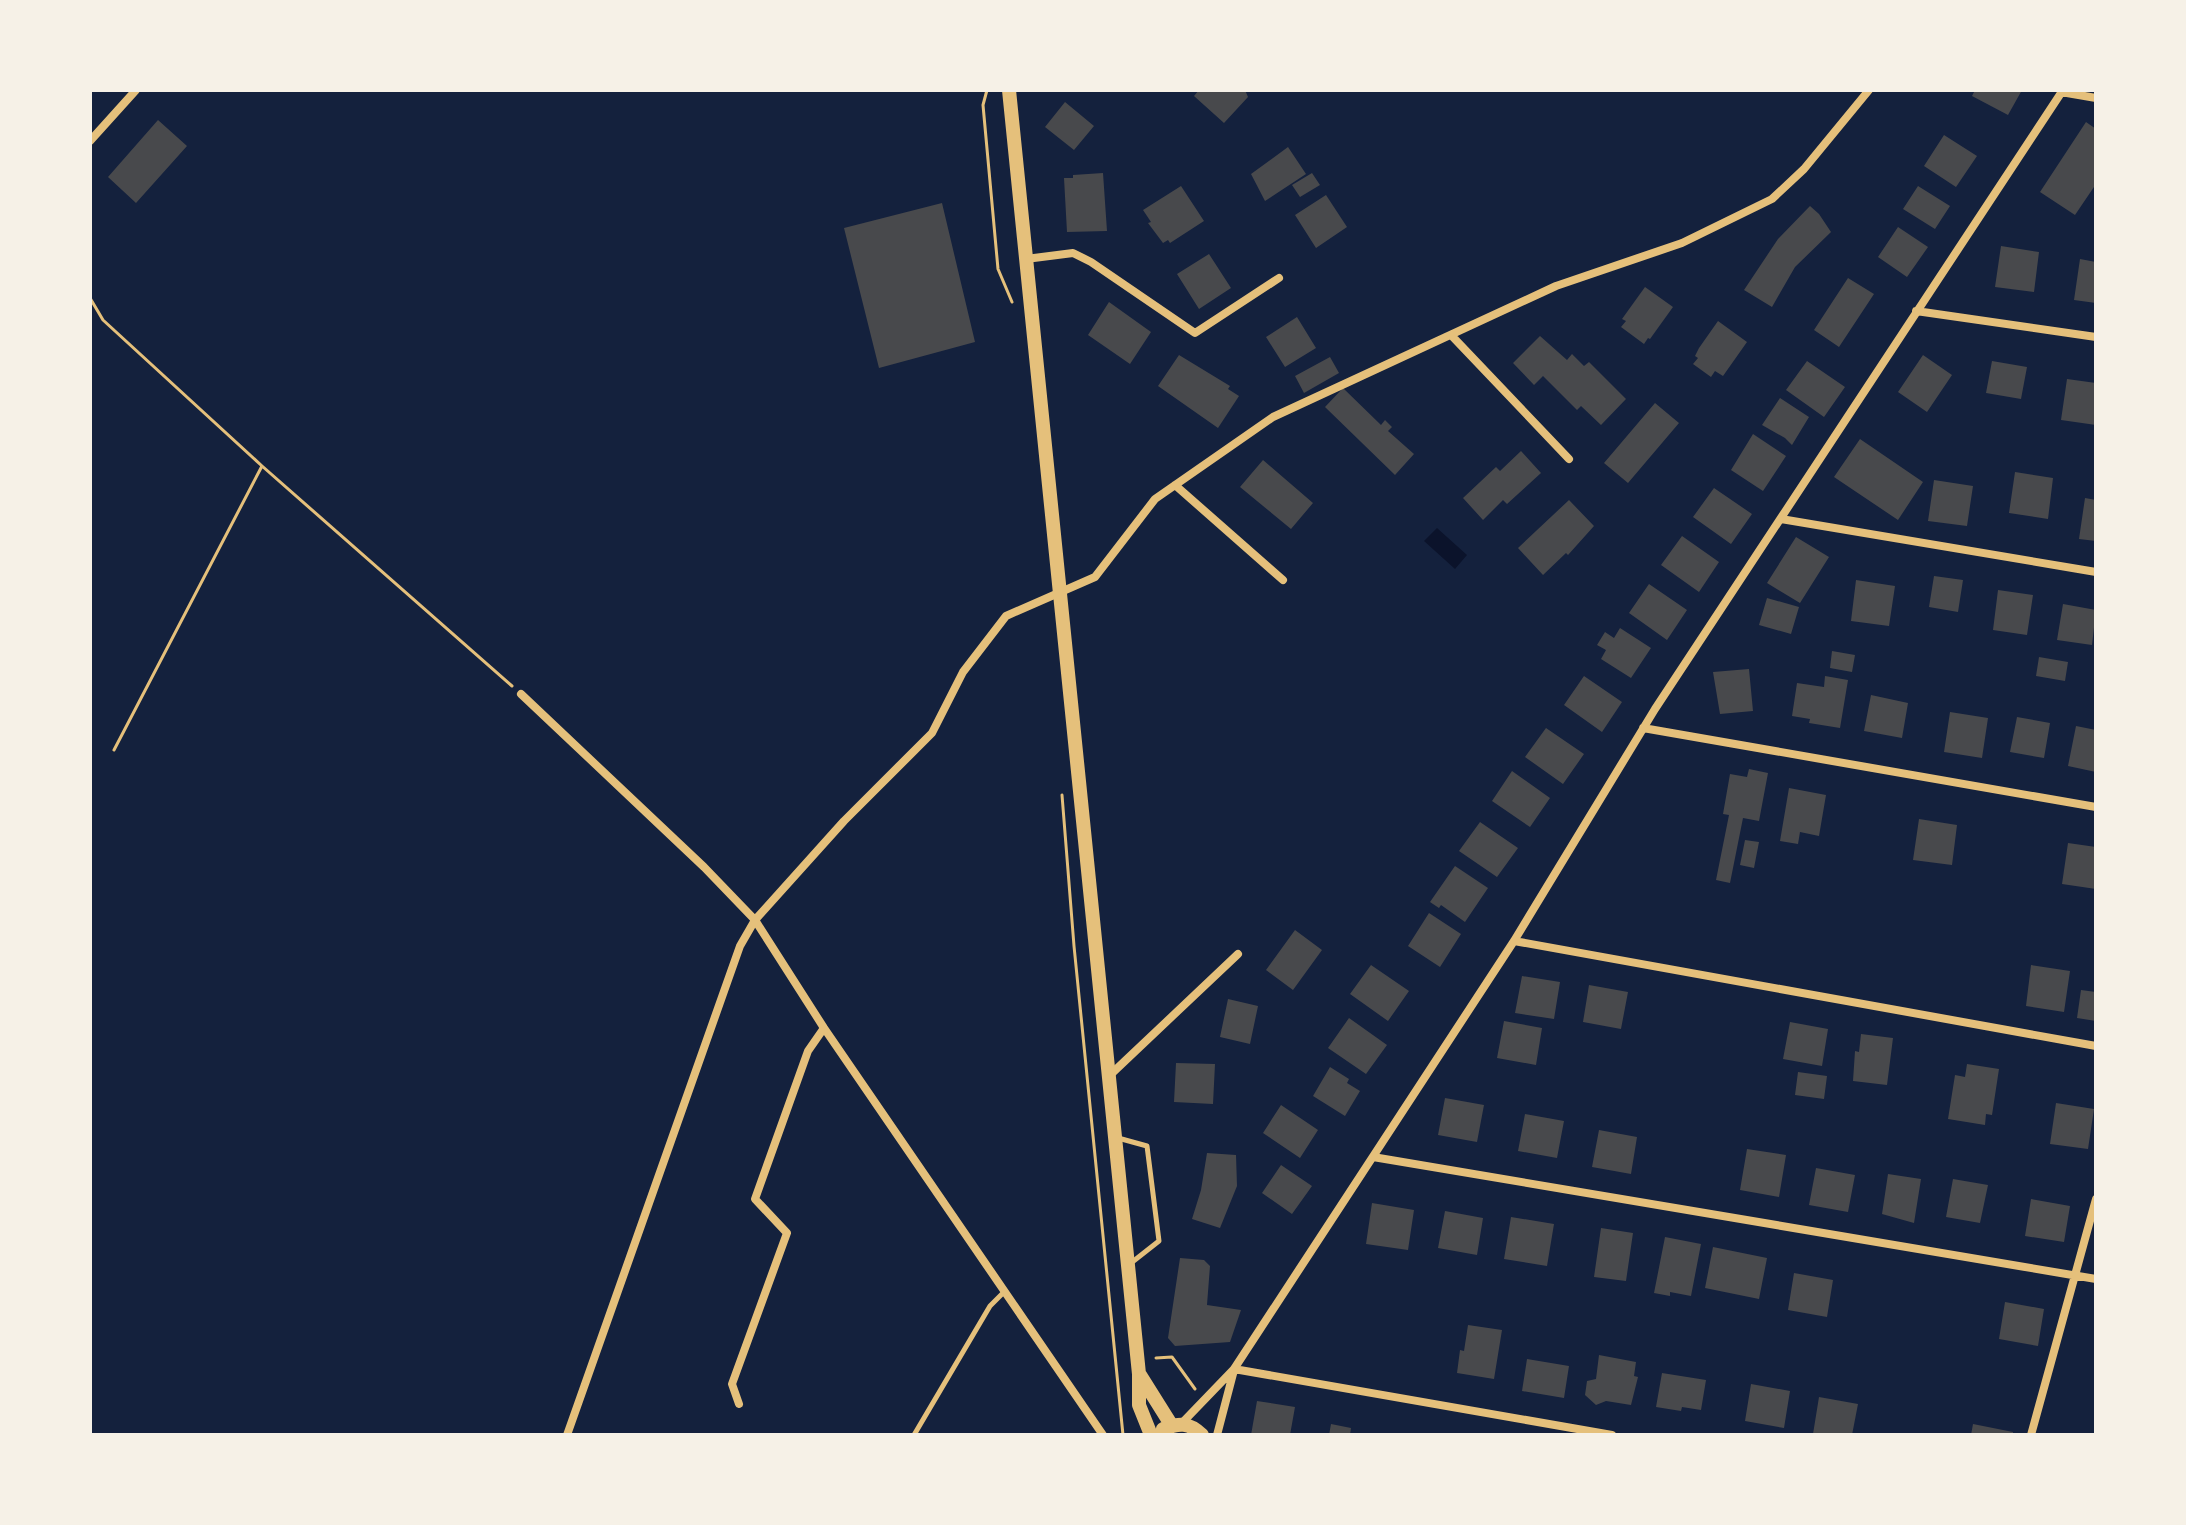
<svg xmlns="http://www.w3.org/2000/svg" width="2186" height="1525" font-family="'PT Sans Narrow',sans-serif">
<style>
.water{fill:#0b132b}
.building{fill:#48494c}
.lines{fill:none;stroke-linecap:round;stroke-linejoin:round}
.path{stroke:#e5c07b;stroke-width:3}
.service{stroke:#e5c07b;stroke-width:5}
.minor{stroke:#e5c07b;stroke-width:8}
.secondary{stroke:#e5c07b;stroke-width:14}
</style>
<rect width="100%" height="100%" fill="#14213d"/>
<path class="water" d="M1437,528L1467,555L1455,569L1424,541Z"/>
<path class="building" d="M1199,90H1245L1248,97L1224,123L1194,96Z
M1975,90H2022L2008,115L1972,96Z
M1065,102L1094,126L1074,150L1045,127Z
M158,120L187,146L136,203L108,177Z
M2086,122L2096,129V184L2075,215L2040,192Z
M1944,135L1977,156L1956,187L1924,166Z
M1288,147L1306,174L1265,201L1251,174Z
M1103,173L1107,231L1067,232L1064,178H1073V175Z
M1312,173L1320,185L1300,197L1292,185Z
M1181,186L1204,221L1170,243L1168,240L1163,243L1148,223L1151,222L1143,210Z
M1918,186L1950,206L1935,229L1903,209Z
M1326,195L1347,227L1316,248L1295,215Z
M942,203L975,342L879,368L844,228Z
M1810,206L1819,214L1831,232L1795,267L1772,307L1744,290L1778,239Z
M1898,227L1928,247L1907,277L1878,257Z
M2001,246L2039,252L2034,292L1995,287Z
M1209,254L1231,288L1199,309L1177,274Z
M2080,259L2096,262V303L2074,300Z
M1848,278L1874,294L1839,347L1814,330Z
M1645,287L1673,307L1650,339L1648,338L1644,344L1621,327L1626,321L1622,319Z
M1109,302L1151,332L1130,364L1088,335Z
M1297,317L1316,348L1285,367L1266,337Z
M1718,321L1747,342L1723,376L1715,371L1711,377L1693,364L1698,358L1695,356L1699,348Z
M1540,336L1567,360L1572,354L1584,366L1589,362L1626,399L1601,425L1581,406L1577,410L1543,376L1534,385L1513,363Z
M1179,355L1230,386L1228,389L1239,396L1218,428L1158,386Z
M1923,355L1952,375L1927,412L1898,392Z
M1330,357L1339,373L1304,393L1295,376Z
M1807,361L1845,387L1824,417L1786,390Z
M1992,361L2027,367L2021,399L1986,393Z
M2067,379L2096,383V425L2061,420Z
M1343,388L1381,425L1385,420L1392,427L1388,431L1414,454L1395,475L1325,407Z
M1780,398L1809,417L1792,445L1785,438L1762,425Z
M1655,403L1679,423L1628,483L1604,463Z
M1753,434L1786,456L1763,491L1731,470Z
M1860,439L1923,482L1898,520L1834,477Z
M1521,451L1541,473L1507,504L1503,500L1483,520L1463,498L1496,467L1500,471Z
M1263,460L1313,503L1291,529L1240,487Z
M2015,472L2053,478L2048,519L2009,513Z
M1934,480L1973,486L1967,526L1928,521Z
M1714,488L1752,514L1731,544L1693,517Z
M2085,498L2096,500V541L2079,539Z
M1569,500L1594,526L1568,555L1566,553L1543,575L1518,548Z
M1682,536L1719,562L1699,592L1661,565Z
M1796,537L1829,557L1800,603L1767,583Z
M1934,576L1963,580L1958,612L1929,607Z
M1856,580L1895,586L1889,626L1851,621Z
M1649,584L1687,610L1667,640L1629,613Z
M1998,590L2033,595L2027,635L1993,630Z
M1767,598L1799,607L1791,634L1759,625Z
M2063,604L2096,610L2092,645L2057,640Z
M1620,628L1651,648L1631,678L1601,659L1606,650L1597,645L1605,632L1614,638Z
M1832,651L1855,655L1852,672L1830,668Z
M2039,657L2068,662L2065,681L2036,676Z
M1749,669L1753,711L1720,714L1713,672Z
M1584,676L1622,702L1602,732L1564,705Z
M1825,676L1848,680L1840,728L1809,723L1810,719L1792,716L1797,683L1824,687Z
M1871,695L1908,703L1902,738L1864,731Z
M1950,712L1988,718L1982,758L1944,752Z
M2017,717L2050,723L2044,758L2010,752Z
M2076,726L2096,730V772L2068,766Z
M1546,728L1584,754L1563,784L1525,757Z
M1749,769L1768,773L1759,821L1743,818L1730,883L1716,880L1729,815L1723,814L1730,774L1747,777Z
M1512,771L1550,798L1530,827L1492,801Z
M1789,788L1826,795L1819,836L1800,832L1798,844L1780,841Z
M1919,819L1957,825L1952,865L1913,860Z
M1480,822L1518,848L1497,877L1459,851Z
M1745,840L1759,842L1754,868L1740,865Z
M2068,843L2096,847V889L2062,884Z
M1455,866L1488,888L1465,922L1441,905L1439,908L1430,902Z
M1429,913L1461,934L1440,967L1408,946Z
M1295,930L1322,950L1293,990L1266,970Z
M1371,965L1409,991L1388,1021L1350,994Z
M2031,965L2070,971L2064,1012L2026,1006Z
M1522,976L1560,982L1554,1019L1515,1013Z
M1589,985L1628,992L1621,1029L1583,1022Z
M2081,990L2096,992V1021L2077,1018Z
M1228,999L1258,1006L1250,1044L1220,1037Z
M1349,1018L1387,1045L1366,1074L1328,1048Z
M1504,1021L1542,1028L1536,1065L1497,1058Z
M1790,1022L1828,1029L1822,1066L1783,1059Z
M1861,1034L1893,1038L1887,1085L1853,1081L1855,1051L1859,1052Z
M1176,1063L1215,1064L1213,1104L1174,1102Z
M1967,1064L1999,1069L1992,1115L1986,1114L1985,1125L1948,1119L1955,1075L1965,1077Z
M1330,1067L1349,1079L1347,1083L1360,1091L1345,1116L1313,1096Z
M1798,1072L1827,1076L1824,1099L1795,1095Z
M1445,1098L1484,1105L1477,1142L1438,1135Z
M2056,1103L2094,1109L2088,1149L2050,1144Z
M1281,1105L1318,1130L1300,1158L1263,1133Z
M1525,1114L1564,1121L1557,1158L1518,1151Z
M1599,1130L1637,1137L1631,1174L1592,1167Z
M1747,1149L1786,1155L1779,1197L1740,1190Z
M1207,1153L1236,1155L1237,1186L1220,1228L1192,1219L1201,1190Z
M1281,1165L1312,1186L1292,1214L1262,1193Z
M1816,1168L1855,1175L1848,1212L1809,1205Z
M1888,1174L1921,1179L1914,1223L1882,1214Z
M1953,1179L1988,1185L1980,1223L1946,1217Z
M2031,1199L2070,1206L2064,1242L2025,1236Z
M1372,1203L1414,1210L1408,1250L1366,1244Z
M1445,1211L1483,1218L1477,1255L1438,1248Z
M1511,1217L1554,1224L1547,1266L1504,1259Z
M1601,1228L1633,1233L1626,1281L1594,1277Z
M1665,1237L1701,1244L1691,1296L1670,1292V1296L1654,1293Z
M1713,1247L1767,1258L1759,1299L1705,1288Z
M1180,1258L1204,1260L1210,1266L1207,1305L1241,1310L1230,1342L1175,1346L1168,1338Z
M1794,1273L1833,1280L1827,1317L1788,1310Z
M2005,1302L2044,1309L2038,1346L1999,1339Z
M1468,1325L1502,1330L1494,1379L1457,1373L1460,1350L1464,1351Z
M1599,1355L1636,1362L1634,1376L1638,1377L1631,1405L1606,1401L1596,1405L1585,1395L1587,1381L1596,1379Z
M1527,1359L1569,1366L1564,1398L1522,1391Z
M1662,1373L1706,1380L1701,1410L1682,1407L1681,1411L1656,1407Z
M1751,1384L1790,1391L1784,1428L1745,1421Z
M1819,1397L1858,1404L1852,1435L1813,1434Z
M1257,1401L1295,1407L1290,1435H1251Z
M1331,1424L1351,1428L1350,1435H1329Z
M1973,1424L2013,1432V1435H1971Z"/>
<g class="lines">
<path class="path" d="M987,90L983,105L998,269L1012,302
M90,298L103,320L262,466L512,686
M114,750L262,466
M1062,795L1074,946L1123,1435
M1156,1358L1172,1357L1195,1389"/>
<path class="service" d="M1118,1138L1147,1146L1159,1241L1131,1263
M914,1435L990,1306L1004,1292"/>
<path class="minor" d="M2061,92L2096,98
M90,141L136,90
M1026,259L1073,253L1091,262L1195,333L1279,278
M1916,311L2096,337
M1451,335L1569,459
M1175,485L1283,580
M1781,519L2096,572
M521,694L704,867L755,920L824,1028L1103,1435
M1643,728L2096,807
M1514,941L2096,1046
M1108,1077L1238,954
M1373,1157L2096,1279
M1234,1369L1612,1435
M739,1404L732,1384L787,1233L755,1199L808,1051L824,1028
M1181,1424L1234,1369L1514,941L1655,709L2063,90
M567,1435L740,946L755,920L844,821L932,733L963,672L1006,616L1095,577L1155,499L1273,417L1556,286L1682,243L1772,199L1804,169L1869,90
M1217,1435L1234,1370
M2031,1435L2096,1199"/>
<path class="secondary" d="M1009,90L1139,1374V1405L1151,1435
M1140,1375L1172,1426
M1163,1429C1179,1423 1189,1422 1202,1435"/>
</g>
<rect width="2186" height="1525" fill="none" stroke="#f6f1e7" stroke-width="184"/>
</svg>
